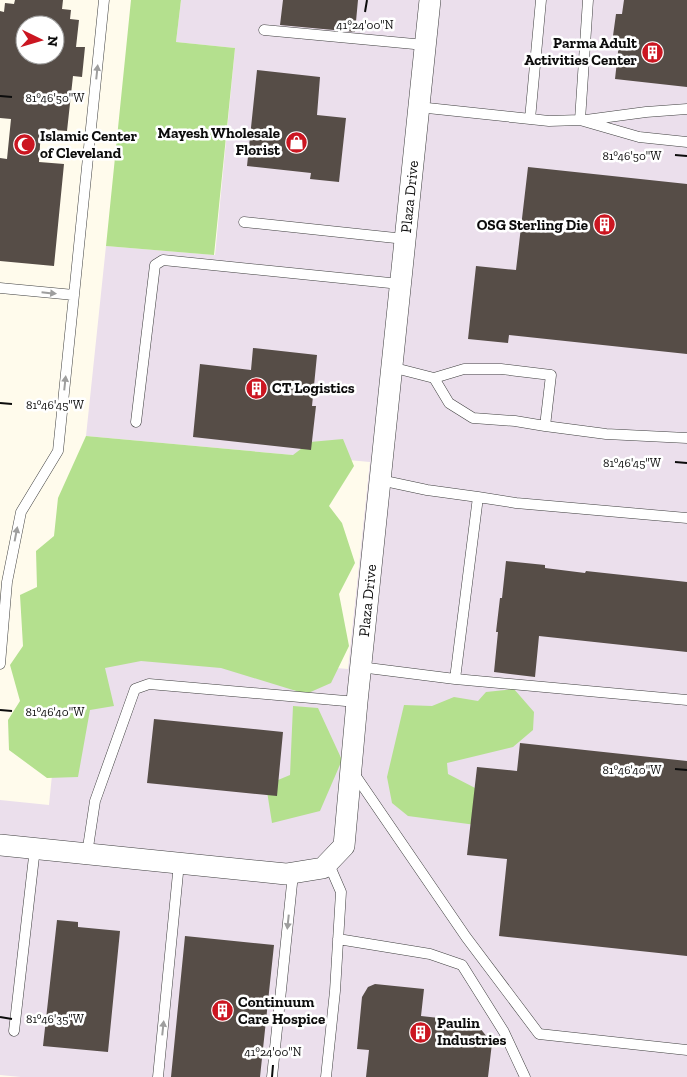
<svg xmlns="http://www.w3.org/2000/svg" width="687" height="1077" font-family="'Zilla Slab',serif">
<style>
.industrial{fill:#ebdfec}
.forest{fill:#b4e08e}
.building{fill:#564d47;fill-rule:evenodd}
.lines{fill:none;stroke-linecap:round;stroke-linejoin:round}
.service-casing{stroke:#3f3f3f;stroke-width:11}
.minor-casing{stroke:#3f3f3f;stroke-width:22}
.service{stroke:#fff;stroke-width:10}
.minor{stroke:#fff;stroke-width:21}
.oneway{fill:#9e9e9e}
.ticks{fill:none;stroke:#0c0c0c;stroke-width:2}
.labels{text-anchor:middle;stroke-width:5;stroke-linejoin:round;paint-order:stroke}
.poi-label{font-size:15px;font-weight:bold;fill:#0c0c0c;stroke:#fff;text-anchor:start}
.street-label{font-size:15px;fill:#0c0c0c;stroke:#fff}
.ticks-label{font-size:12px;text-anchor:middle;fill:#0c0c0c;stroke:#fff;stroke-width:5;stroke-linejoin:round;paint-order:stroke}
</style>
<rect width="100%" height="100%" fill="#fffbec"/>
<path class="industrial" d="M181,0H687V1077H21L0,1075V800L49,805L65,645L348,669L370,462L86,436L106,246L215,255L235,48L176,42Z"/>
<path class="forest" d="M131,0H181L176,42L235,48L214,255L106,246Z
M86,436L293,455L310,442L343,439L354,466L329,506L342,523L355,563L339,594L349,646L331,683L306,694L221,668L141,661L105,668L114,706L90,710L78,777L47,778L9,750L8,720L20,701L10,665L23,646L20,595L37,587L36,551L54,536L58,498Z
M514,689L534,712L533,730L513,747L447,763L448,774L479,790L476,825L408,816L392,803L387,777L404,705L432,706L454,697L478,701L486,692Z
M293,706L318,708L342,760L320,811L272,823L266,785L290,775Z"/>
<path class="building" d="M15,0H63L62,9L71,10L70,19L79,20L76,47H85L82,77L73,76L67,131L41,129L39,162L64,164L54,266L0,261V158L7,159L11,119L0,118V11L4,12L5,3L14,4ZM25,25H55V55H25Z
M283,0H358L355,32L280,25Z
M624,0H687V87L615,79L619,43H612L616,14H622Z
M257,70L320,77L317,115L346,118L339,182L310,179L311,173L247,166Z
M528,167L687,184V354L509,335L508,343L468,339L476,266L516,270Z
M253,348L317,355L312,406H316L311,450L193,437L200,364L251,370Z
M506,561L545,565V568L585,573L586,571L687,582V652L539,636L535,677L494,672L498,632H496L500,598H502Z
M154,719L283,732L277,796L147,783Z
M520,743L687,761V956L499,936L507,859L467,855L477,767L517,771Z
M57,920L78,922V927L120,931L108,1052L43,1046Z
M185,936L274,945L260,1077H171Z
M375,984L424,989L421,1016L475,1022L492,1043L488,1077H366L369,1050L357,1049L362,997L368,987Z"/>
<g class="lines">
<defs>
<path id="service" d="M264,30L425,45
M418,107L549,121L580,120L588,0
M530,119L541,0
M580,120L639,137L687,142
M586,120L646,112L687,109
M244,222L405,239
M0,288L74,295L104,0
M391,367L434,378L464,369H501L551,375L545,426L606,434L687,438
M434,378L449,403L473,418L515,421L545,426
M136,422L155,265L163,260L400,284
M478,497L516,503L687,518
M0,664L7,582L21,512L58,451L74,295
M360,667L455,679L478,497L427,490L380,480
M455,679L687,700
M353,772L466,937L539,1034L687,1050
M87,854L95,801L135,689L149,684L357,702
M338,939L430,954L462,965L504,1032L525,1077
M14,1031L35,848
M158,1077L179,863
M272,1077L293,874
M326,1077L335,991L341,892L328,862"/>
<g id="minor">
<path id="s1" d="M0,845L286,874L323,868L344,846L357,702L430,0"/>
</g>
</defs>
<use href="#service" class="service-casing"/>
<use href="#minor" class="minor-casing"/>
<use href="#service" class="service"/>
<use href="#minor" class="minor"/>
</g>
<defs><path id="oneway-solid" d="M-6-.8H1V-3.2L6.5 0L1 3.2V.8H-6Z" transform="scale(1.25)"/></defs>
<g class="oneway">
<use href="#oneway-solid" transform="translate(97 72) rotate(-84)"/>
<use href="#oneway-solid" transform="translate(49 293) rotate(6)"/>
<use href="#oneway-solid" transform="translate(65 383) rotate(-84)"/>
<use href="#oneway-solid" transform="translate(16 534) rotate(-79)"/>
<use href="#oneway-solid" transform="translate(288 922) rotate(96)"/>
<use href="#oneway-solid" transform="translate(163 1028) rotate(-84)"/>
</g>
<path class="ticks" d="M365,12L367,0M0,96L12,97M675,155L687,156M0,403L12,404M675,462L687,463M0,710L12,711M675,769L687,770M0,1017L12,1019M272,1077L273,1065"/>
<defs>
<symbol id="building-disc" viewBox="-11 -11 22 22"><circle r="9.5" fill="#cb1621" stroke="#fff"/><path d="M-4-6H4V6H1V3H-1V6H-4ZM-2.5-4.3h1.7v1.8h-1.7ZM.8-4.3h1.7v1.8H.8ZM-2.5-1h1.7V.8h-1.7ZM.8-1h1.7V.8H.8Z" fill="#fff"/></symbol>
<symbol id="shop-disc" viewBox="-11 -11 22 22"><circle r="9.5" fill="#cb1621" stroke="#fff"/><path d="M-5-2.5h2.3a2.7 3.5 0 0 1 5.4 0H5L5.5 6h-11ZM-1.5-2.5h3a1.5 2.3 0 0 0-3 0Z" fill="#fff"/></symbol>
<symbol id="mosque-disc" viewBox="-11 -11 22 22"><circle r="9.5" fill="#cb1621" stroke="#fff"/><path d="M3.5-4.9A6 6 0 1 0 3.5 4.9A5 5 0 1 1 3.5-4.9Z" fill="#fff"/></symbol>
</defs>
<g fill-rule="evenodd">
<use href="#building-disc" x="640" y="40" width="25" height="25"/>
<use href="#shop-disc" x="284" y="130" width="25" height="25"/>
<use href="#mosque-disc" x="12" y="132" width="25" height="25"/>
<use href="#building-disc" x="592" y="212" width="25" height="25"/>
<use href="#building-disc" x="244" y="376" width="25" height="25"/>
<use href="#building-disc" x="210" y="998" width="25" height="25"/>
<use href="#building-disc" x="408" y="1020" width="25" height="25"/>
</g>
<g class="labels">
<g class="poi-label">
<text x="637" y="48" text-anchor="end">Parma Adult<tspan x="637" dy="17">Activities Center</tspan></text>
<text x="280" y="138" text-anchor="end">Mayesh Wholesale<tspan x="280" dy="17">Florist</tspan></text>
<text x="40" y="141">Islamic Center<tspan x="40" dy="17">of Cleveland</tspan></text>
<text x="588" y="230" text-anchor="end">OSG Sterling Die</text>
<text x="272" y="393">CT Logistics</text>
<text x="238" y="1007">Continuum<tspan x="238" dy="17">Care Hospice</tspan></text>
<text x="437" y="1028">Paulin<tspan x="437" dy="17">Industries</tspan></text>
</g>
<g class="street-label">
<text dy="5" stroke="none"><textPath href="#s1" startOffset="1008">Plaza Drive</textPath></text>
<text dy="5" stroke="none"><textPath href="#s1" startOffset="602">Plaza Drive</textPath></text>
</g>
</g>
<g class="ticks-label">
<text x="365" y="29">41°24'00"N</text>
<text x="55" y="102">81°46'50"W</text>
<text x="632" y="160">81°46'50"W</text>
<text x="55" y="409">81°46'45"W</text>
<text x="632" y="467">81°46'45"W</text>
<text x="55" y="716">81°46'40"W</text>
<text x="632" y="774">81°46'40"W</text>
<text x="55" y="1023">81°46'35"W</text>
<text x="273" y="1056">41°24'00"N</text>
</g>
<g transform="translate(40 40) rotate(95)"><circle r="24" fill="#ffffff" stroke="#9e9e9e"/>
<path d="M0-4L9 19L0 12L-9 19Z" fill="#cb1621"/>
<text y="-8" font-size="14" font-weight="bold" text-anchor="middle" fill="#0c0c0c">N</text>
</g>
</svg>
